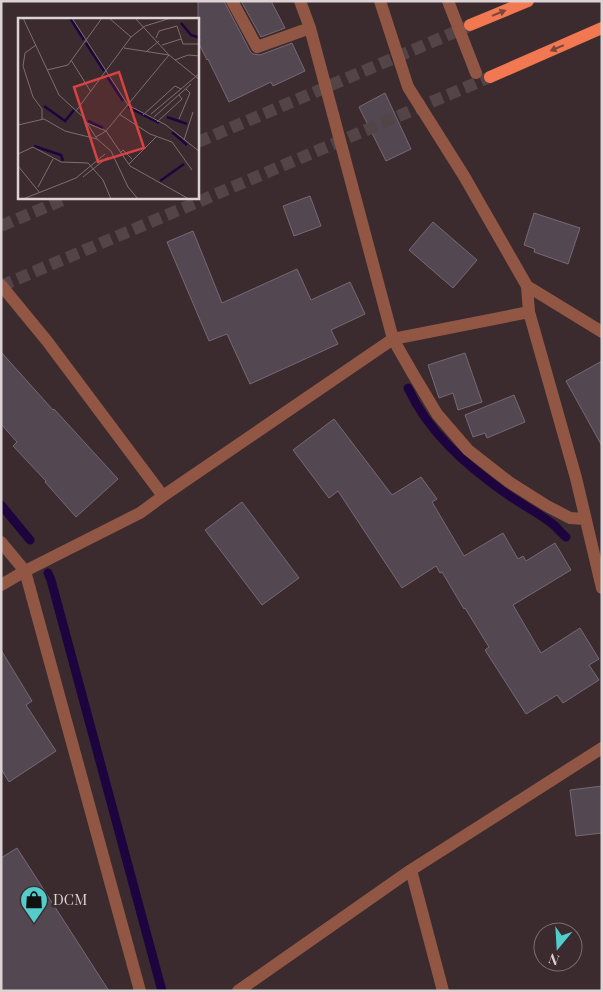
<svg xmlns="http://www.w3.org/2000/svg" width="603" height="992" font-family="'Playfair Display',serif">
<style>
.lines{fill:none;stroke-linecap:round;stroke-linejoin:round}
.stream{stroke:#1e043f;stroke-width:9}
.building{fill:#534752;stroke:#766975}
.primary-tunnel{stroke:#534447;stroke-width:12;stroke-dasharray:12 6;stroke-linecap:butt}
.lane{stroke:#925744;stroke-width:12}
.street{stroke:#925744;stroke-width:12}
.primary{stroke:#f17851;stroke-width:12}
.oneway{fill:#7b463a}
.labels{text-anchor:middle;stroke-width:5;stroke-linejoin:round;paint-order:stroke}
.poi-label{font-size:15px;fill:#ddd3d5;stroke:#3b2b2e;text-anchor:start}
.inset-river{fill:none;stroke:#1e043f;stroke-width:2.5}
.inset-road{fill:none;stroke:#7c6e71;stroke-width:1}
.view{fill:#d74242;fill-opacity:0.15;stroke:#d74242;stroke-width:2.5}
.inset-edge{fill:none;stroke:#ddd3d5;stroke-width:2.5}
</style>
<rect width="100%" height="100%" fill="#3b2b2e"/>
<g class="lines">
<path class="stream" d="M408,388C428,432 466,465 504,492C520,504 541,514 555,526C559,530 562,534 566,537
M1,505L30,540
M48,573L51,580L162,991"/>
</g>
<path class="building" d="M198,1H224L250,51L253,54L260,55L292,43L305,71L273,86L271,82L229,102L208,59L207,60L198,42Z
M241,1H271L285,28L261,37Z
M385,93L411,149L386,161L359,107Z
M310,196L321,226L294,236L283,206Z
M534,213L580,228L568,264L534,252L535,249L524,245Z
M433,222L477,260L453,288L409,250Z
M193,231L222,303L297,269L311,300L350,282L365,314L331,330L338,344L250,384L227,334L209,341L167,242Z
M1,352L53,410L54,409L118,479L76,517L45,482L46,481L13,446L17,442L1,424Z
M465,353L482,402L458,410L453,393L439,398L428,365Z
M602,361V446L566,381Z
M514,395L525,422L487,438L485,433L473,437L465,415Z
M334,419L392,495L421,477L437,499L432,502L464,556L503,533L518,559L523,556L526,561L555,543L571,570L513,605L541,653L580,628L599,659L589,665L599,680L563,703L557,695L526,714L485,650L489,647L465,608L464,609L442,572L440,573L436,566L402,588L338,491L329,498L293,450Z
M242,502L299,578L262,605L205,530Z
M1,650L32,701L26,705L56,751L9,782L1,769Z
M602,786V833L576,836L570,790Z
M17,848L109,991H1V858Z"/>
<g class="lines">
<path class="primary-tunnel" d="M198,142L469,26
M1,226L67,198
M1,286L490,77"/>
<path class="lane" d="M448,1L476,73"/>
<path class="street" d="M232,1L257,47L310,28
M300,1L310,28L393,339L413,374L437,414L468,450L509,482L547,506L570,518L585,519
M380,1L408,87L464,176L527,286L529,312L576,478L602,588
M1,285L47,341L163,496
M527,286L602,332
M1,542L25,571L140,991
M1,585L25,571L140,513L163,496L393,339L529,312
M411,870L443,991
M238,991L411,870L602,748"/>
<path class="primary" d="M470,25L528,1
M490,77L602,28"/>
</g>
<defs><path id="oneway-solid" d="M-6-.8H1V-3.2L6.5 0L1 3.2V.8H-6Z" transform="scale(1.25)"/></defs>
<g class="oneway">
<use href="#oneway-solid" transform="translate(499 13) rotate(-22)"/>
<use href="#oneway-solid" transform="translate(557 48) rotate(157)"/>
</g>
<defs>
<symbol id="shop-pin" viewBox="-11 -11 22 30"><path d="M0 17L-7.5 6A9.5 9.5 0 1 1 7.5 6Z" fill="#52cdcc" stroke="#3b2b2e"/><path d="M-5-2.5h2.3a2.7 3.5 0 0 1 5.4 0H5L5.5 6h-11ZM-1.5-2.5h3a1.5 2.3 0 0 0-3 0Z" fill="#111"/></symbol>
</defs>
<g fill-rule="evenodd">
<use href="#shop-pin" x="18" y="884" width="32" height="43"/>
</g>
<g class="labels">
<g class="poi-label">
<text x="53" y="905">DCM</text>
</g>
</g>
<g transform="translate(18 18)">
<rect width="181" height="181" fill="#3b2b2e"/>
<path class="inset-river" d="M52,0L66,22M163,5L173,17L182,20M68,25L86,53M88,57L105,83M26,88L47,103L56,92M110,89L141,105M149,99L169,106M70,103L85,110M154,114L169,127M16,128L43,137L45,143M142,163L166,146"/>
<path class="inset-road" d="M5,0L41,77L65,99L79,121L93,133L110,169L120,181M54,0L110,87L148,107L182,134M91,0L113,19M117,0L151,37L182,62M138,20L141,13L159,8L165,26H182M18,27L7,35L5,48L15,79L24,91V101M144,27L163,21M106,30L151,37M129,33L141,23M53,42L73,74M157,42L170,37L182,38M29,52L50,47L84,0M58,93L113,19L127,8L153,0M101,96L132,116L154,124L174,152M133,96L182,55M125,97L157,68L163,71M136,99L173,66M161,101L172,75L168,71M139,104L164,81L161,77M69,105L88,113L112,148L171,181M0,107L26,101L47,113L79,121M78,119L88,113L151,37M166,122L175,94M102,135L105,132L114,141M0,136L15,129L43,144L70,145L85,162L93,181M111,146L138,119M0,148L22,175M65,159L90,139M20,169L35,141M5,181L58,160L87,136"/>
<path class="view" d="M101,54L126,130L80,144L56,69Z"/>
<rect width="181" height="181" class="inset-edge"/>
</g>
<rect width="603" height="992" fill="none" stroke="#ddd3d5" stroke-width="5"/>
<g transform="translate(558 947) rotate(198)"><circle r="24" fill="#3b2b2e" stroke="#7c6e71"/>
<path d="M0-4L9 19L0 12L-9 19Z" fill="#52cdcc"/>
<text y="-8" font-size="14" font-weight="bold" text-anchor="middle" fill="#ddd3d5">N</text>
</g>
</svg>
